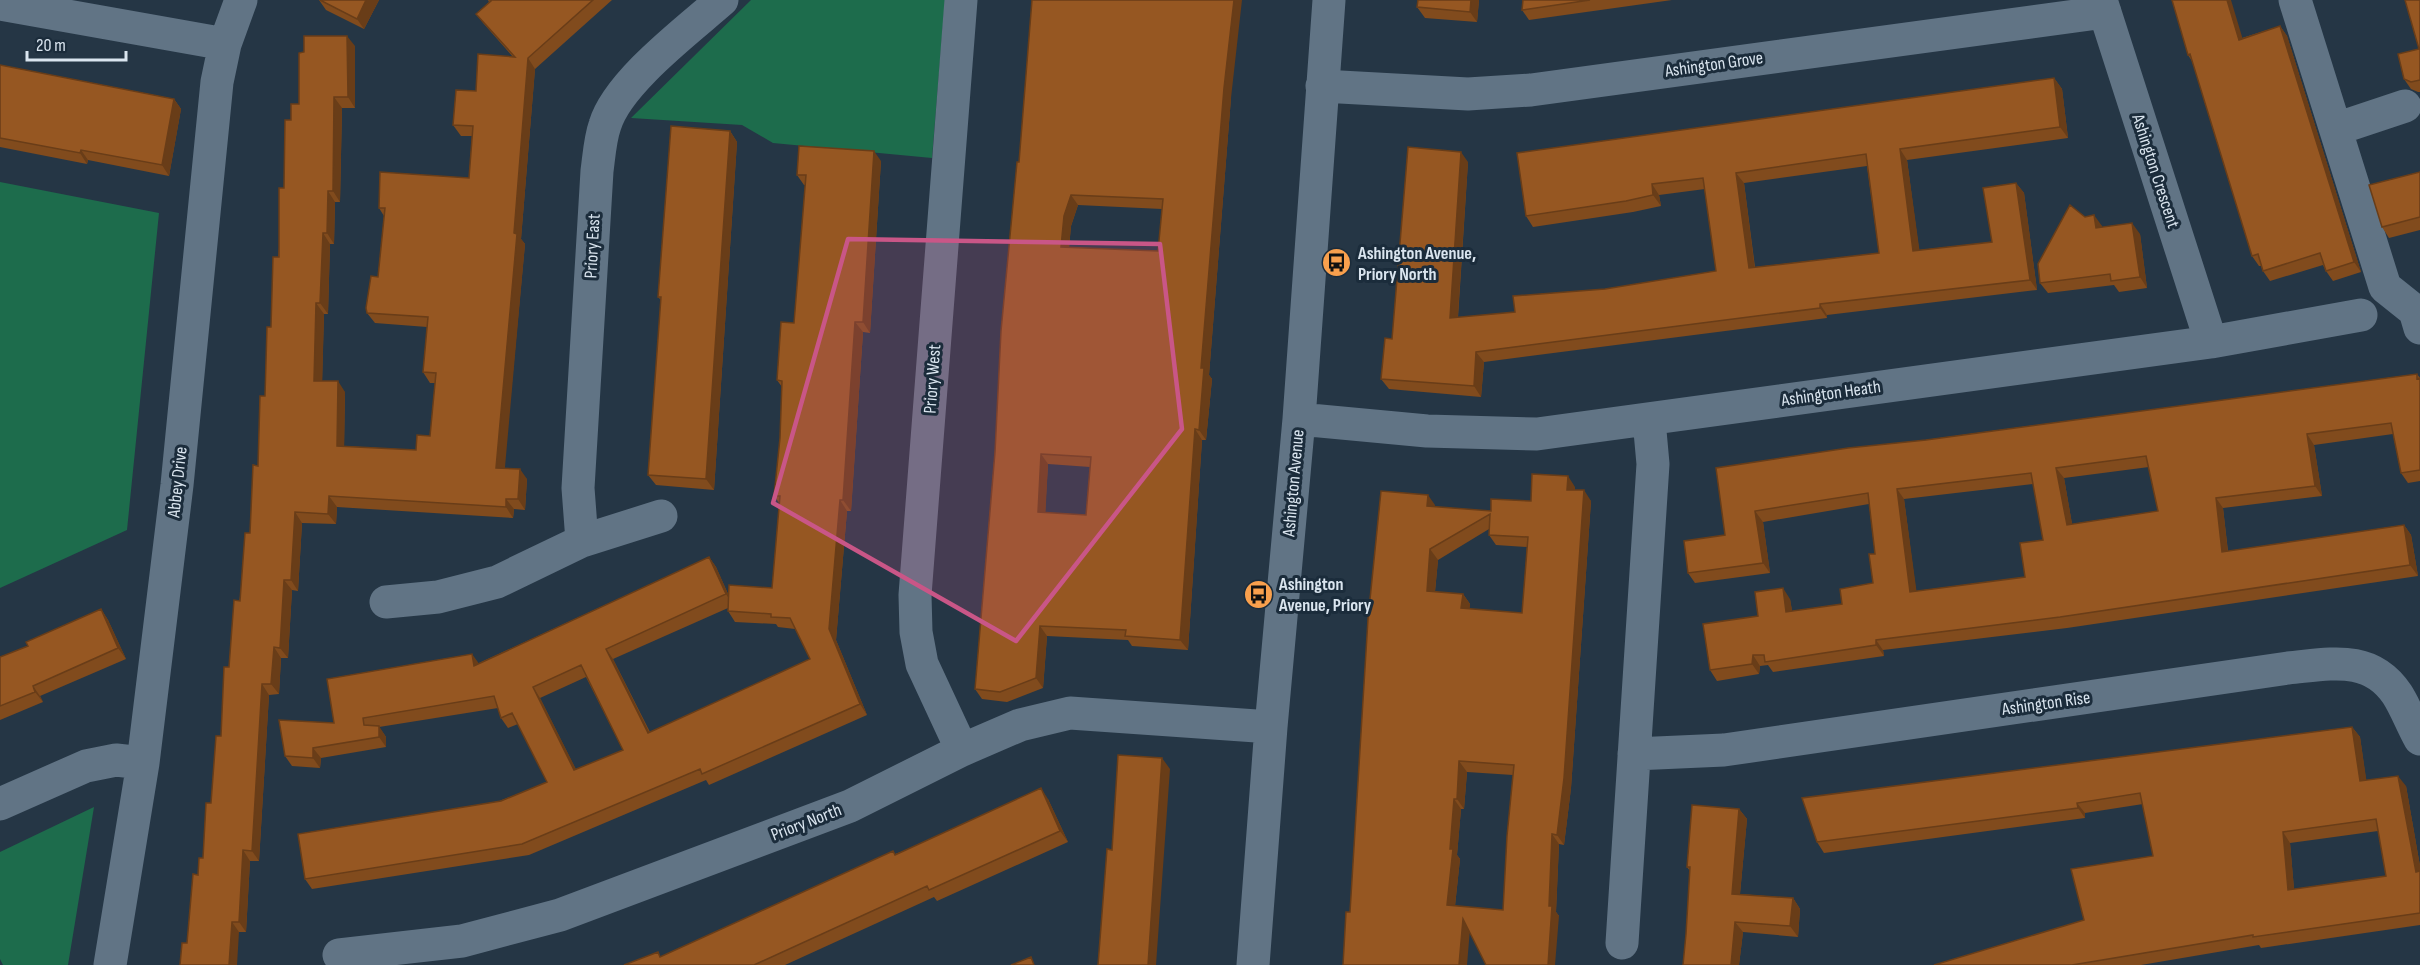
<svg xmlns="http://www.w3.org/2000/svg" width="2420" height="965" font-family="'Sofia Sans Condensed',sans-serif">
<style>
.green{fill:#1d6c4c}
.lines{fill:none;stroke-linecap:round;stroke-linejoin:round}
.minor{stroke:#617485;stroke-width:33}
.wall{fill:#814b1d;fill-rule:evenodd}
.shaded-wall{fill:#693d18}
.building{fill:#965722;stroke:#693d18;stroke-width:1.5;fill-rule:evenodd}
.marked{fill:#c95687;fill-opacity:0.2;stroke:#c95687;stroke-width:4.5;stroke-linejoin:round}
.labels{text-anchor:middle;stroke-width:6;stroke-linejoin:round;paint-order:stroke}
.street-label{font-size:18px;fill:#dae5ef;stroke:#1b2c3b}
.poi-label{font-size:18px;font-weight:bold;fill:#dae5ef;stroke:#1b2c3b;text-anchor:start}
</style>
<rect width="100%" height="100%" fill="#253645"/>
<path class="green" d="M751,0H945L932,158L773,143L742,125L631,118Z
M0,182L159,213L127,530L0,588Z
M94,807L68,965H3L0,959V852Z"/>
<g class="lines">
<path class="minor" d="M961,0L915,595L916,632L922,664L962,750
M2101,0L2211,342
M2295,0L2385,287L2415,311L2420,328
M0,4L225,44
M1322,86L1468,94L1531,90L2105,12
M2336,129L2405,106
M1299,419L1427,431L1537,434L2211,342L2361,315
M582,541L578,488L597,171C599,156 600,139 605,125C618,82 688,30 722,0
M386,602L438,597L497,582L582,541L661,516
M1634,754L1724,750L2288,668C2331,664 2370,654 2397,694C2406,708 2412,725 2420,739
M0,804L86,766L116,760L143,763
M1622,943L1653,464L1649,420
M339,955L462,941L560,915L850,806L962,750L1020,725L1070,713L1271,727
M110,965L143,763L177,485L217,82L225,44L241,0
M1253,965L1271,727L1299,419L1329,0"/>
</g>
<path class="wall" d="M319,0H379L364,29L326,10Z
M488,0H612L535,69L521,239L525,244L504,468L527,479L525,510L514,509L513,518L337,507L336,524L302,523L298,591L292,590L288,658H281L279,694L269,695L259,861H250L246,932H239L187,943L198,875L203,858L211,803L221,736L229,667L250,533L258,466L265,396L291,120L299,104L304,52L355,46V108H342L340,202H335L334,244H330L328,314H324L322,381L345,392L344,446L416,450L430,436L435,383H430L423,372L427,327L375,323L367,313L378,277L384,216L379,208L469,178L472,136H461L453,125L476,91L513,57L484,24L476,14L489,2Z
M1418,0H1479L1477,22L1425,18L1417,7Z
M1523,0H1672L1529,20L1522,10Z
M2420,0V92H2418L2411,89L2404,79L2419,49Z
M2280,26L2287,36L2361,272L2333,281L2326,271L2323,265L2270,281L2263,271L2261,266H2259L2252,256L2192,61L2188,55Z
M0,65L174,99L181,109L169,176L88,160L87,164L0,147Z
M2054,78L2062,89L2068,138L1907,160L1919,250L1992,242L2016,183L2024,193L2037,290L1827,315V318L1484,362L1481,397L1389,389L1381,379L1392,339L1468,162L1458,318L1515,312L1605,289L1716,271L1705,189L1659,195L1661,206L1633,212L1533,227L1526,216ZM1867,166L1879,253L1755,267L1744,183Z
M1231,98L1209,375L1212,379L1206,440H1202L1188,650L1132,646L1128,640L1047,636L1043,688L1007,702L982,699L975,689L1019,162ZM1078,205L1162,209L1158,251L1069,248L1071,226ZM1048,464L1090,467L1086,515L1045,513Z
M730,131L737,142L714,490L656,485L648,475L661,300L658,297Z
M881,161L870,333L863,332L851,511H847L836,640L867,715L709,785L706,780L529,855L312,889L305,879L547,782L518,724L508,728L501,718L498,708L379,727L386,737V747L321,758L320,768L292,766L285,756L479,663L709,557L716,567L728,594L772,588L780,504L774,496L780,438L782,387L777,380L794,323L806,185H804L797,175ZM728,608V611L735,622L776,624L778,627L795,629L810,659L650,732L613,659ZM586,677L623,750L576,770L540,698Z
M2420,172V230L2389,238L2382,227Z
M2085,217L2102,226V228L2140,234L2147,288L2119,292L2114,285L2048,293L2040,283Z
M2417,374L2420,378V481L2408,483L2401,473L2393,434L2314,445L2322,496L2223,508L2228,551L2404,525L2411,535L2418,576L2067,628L1883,650L1884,656L1773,672L1768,665L1760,666L1759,674L1717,681L1710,670L1758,616L1790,599L1792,611L1842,604L1873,583L1875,554L1869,504L1763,522L1770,573L1695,583L1688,573L1725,535L1716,468ZM2149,467L2158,511L2072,524L2064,478ZM2033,484L2043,540L2025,577L1916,591L1904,499Z
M1575,487V490L1591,501L1571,788L1564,845L1559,844L1556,912L1559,916L1470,933L1350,912L1435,505V507L1491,511L1531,501ZM1489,529V535L1496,545L1527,547L1522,613L1469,609L1470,604L1463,594L1435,592L1438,560ZM1467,772L1513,775L1503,910L1455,906L1460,859L1457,855L1461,809H1464Z
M101,609L108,620L126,659L40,696L43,702L0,720V657L28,646Z
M2352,727L2360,737L2366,780L2406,786L2420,866V925L2261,948L2259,945L2141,965H1934L2084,920L2153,856L2143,804L2085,813V818L1824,853L1817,842ZM2378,831L2386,876L2294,889L2290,843Z
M1048,799L1068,842L937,901L934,897L785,965H624L661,957L893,851L895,854Z
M1739,809L1747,819L1740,894L1793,898L1800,909L1798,937L1743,932L1739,965H1683L1686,934L1690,871L1687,867Z"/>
<path class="shaded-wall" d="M366,0H379L364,29L357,19Z
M1234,0H1242L1231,98L1209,375L1212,379L1206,440L1199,430L1201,368L1224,88Z
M1471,0H1479L1477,22L1470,12Z
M2227,0H2231L2246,50L2239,40Z
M2280,26L2287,36L2361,272L2354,262Z
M347,36L355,46V108L348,97Z
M528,58L535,69L521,239L525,244L504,478L496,468Z
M2054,78L2062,89L2068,138L2060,127Z
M334,97L342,108L340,202L333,191Z
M174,99L181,109L169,176L162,165Z
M730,131L737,142L714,490L706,479Z
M1900,149L1907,160L1921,261L1913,251Z
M81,150L88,160L87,164L80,153Z
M874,151L881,161L870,333L863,322Z
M1461,152L1468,162L1457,329L1450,318Z
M1736,173L1744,183L1756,278L1749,268Z
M2016,183L2024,193L2037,290L2030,280Z
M1652,184L1659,195L1661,206L1653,195Z
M328,191L335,202L334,244L327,233Z
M1071,195L1078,205L1071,226L1068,258L1061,247L1064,216Z
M2094,215L2102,226L2103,239L2096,228Z
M2132,223L2140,234L2147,288L2140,277Z
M323,233L330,244L328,314L320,303Z
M316,303L324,314L322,391L314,381Z
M1820,304L1827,315V318L1820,308Z
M855,322L863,332L851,511L843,500Z
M1476,352L1484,362L1481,397L1474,386Z
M338,381L345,392L344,456L337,446Z
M1195,429L1202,440L1188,650L1180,640Z
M2307,434L2314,445L2322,496L2315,486Z
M1041,454L1048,464L1045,522L1038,512Z
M2056,468L2064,478L2074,535L2067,525Z
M520,469L527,479L525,510L518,499Z
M1568,476L1575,487V500L1567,490Z
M1897,489L1904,499L1918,602L1910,592Z
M1584,490L1591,501L1571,788L1564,845L1557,835Z
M1428,495L1435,505L1434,516L1427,506Z
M329,496L337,507L336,524L328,514Z
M2216,498L2223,508L2229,562L2222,552Z
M506,499L514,509L513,518L506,507Z
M840,500L847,511L836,640L867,715L860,704L829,629Z
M1755,511L1763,522L1770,573L1763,563Z
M295,512L302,523L298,591L291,580Z
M2404,525L2411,535L2418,576L2410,565Z
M1430,549L1438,560L1434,601L1427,591Z
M709,557L716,567L733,605L726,594Z
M284,580L292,590L288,658L280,648Z
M1783,588L1790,599L1794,622L1786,612Z
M1463,594L1470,604L1469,618L1461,608Z
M101,609L108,620L126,659L118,648Z
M1040,626L1047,636L1043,688L1036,678Z
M1876,640L1883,650L1884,656L1876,645Z
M274,647L281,658L279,694L271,684Z
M606,649L613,659L655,744L648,733Z
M472,654L480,665L474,666Z
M1753,655L1760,666L1759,674L1752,664Z
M262,684L269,695L259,861L252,851Z
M33,686L40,696L43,702L35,692Z
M533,687L540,698L582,781L574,770Z
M379,726L386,737V747L379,737Z
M2352,727L2360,737L2368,791L2360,781Z
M313,748L321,758L320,768L313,758Z
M1162,758L1170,769L1156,965H1148Z
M1459,761L1467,772L1464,809L1457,799Z
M2398,776L2406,786L2420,866V878L2416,872Z
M1041,788L1048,799L1068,842L1060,831Z
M1454,799L1461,809L1457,855L1460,859L1454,915L1447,905L1450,849Z
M2077,803L2085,813V818L2078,808Z
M1739,809L1747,819L1739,904L1732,894Z
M2283,832L2290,843L2295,900L2288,890Z
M1552,834L1559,844L1556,912L1559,916L1555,965H1548L1549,906Z
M243,850L250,861L246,932L239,922Z
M1793,898L1800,909L1798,937L1790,926Z
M1463,919L1470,929L1467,965H1459Z
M232,922L239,932L237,965H229Z
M1735,922L1743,932L1739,965H1731Z"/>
<path class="building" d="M320,0H366L357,19Z
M490,0H593L528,58L514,233L517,234L496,468L520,469L518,499H506V507L329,496L328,514L295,512L291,580H284L280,648L274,647L271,684H262L252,851L243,850L239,922H232L229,965H180L182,943H187L193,874L198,875L199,858H203L206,803H211L216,736H221L224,667H229L234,600L240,601L245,533H250L253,465L258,466L260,396H265L267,327H271L273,257H279V188H284L285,120H291V104H299V53L304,52V36H347L348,97H334L333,191H328L327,233H323L320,303H316L314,381H338L337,446L416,450L417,435L430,436L436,373L423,372L428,317L367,313L366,308L371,276L378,277L385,208H379L380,172L469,178L473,126L453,125L456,90L476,91L478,54L515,57L476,14L491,1Z
M1032,0H1234L1224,88L1201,368H1204L1199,430L1195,429L1180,640L1125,636L1126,630L1040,626L1036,678L1000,692L975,689L995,452L1001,331L1017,162H1019ZM1071,195L1163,199L1158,251L1061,247L1064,216ZM1041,454L1091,457L1086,515L1038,512Z
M1418,0H1471L1470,12L1417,7Z
M1523,0H1590L1522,10Z
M2172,0H2227L2239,40L2280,26L2354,262L2326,271L2320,253L2263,271L2258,254L2252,256L2190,54L2188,55Z
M2405,0H2420V80L2411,82L2404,79L2398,54L2419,49Z
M0,65L174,99L162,165L81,150L80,153L0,138Z
M2054,78L2060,127L1900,149L1913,251L1992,242L1983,188L2016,183L2030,280L1820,304V308L1476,352L1474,386L1381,379L1385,338L1392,339L1408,147L1461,152L1450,318L1515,312L1513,296L1605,289L1716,271L1703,178L1652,184L1653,195L1626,201L1526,216L1517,153ZM1866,154L1879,253L1749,268L1736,173Z
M671,126L730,131L706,479L648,475L661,297H658Z
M799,146L874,151L863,322H855L843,500H840L829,629L860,704L702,774L700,769L522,844L305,879L298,834L501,801L547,782L512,713L501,718L494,696L363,718L364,725L379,726V737L313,748V758L285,756L279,720L334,723L327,679L472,654L474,666L709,557L726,594L606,649L648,733L810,659L790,618L771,617V614L728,611L729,585L772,588L780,496H774L780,438L782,381L777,380L781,322L794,323L806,175H797ZM581,665L623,750L574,770L533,687Z
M2420,172V217L2382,227L2369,185Z
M2070,205L2085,217L2094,215L2096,228L2132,223L2140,277L2111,281L2110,274L2040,283L2038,264Z
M2417,374V379L2420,378V470L2401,473L2391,423L2307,434L2315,486L2216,498L2222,552L2404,525L2410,565L2060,617L1876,640V645L1765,662L1764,655H1753L1752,664L1710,670L1703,624L1758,616L1755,592L1783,588L1786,612L1842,604L1840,589L1873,583L1869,554H1875L1868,493L1755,511L1763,563L1688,573L1684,541L1725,535L1716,468L1848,448L1926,440ZM2146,456L2158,511L2067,525L2056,468ZM2031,473L2043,540L2020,543L2025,577L1910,592L1897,489Z
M1532,474L1568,476L1567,490H1584L1564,778L1557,835L1552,834L1549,906H1552L1548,965H1486L1463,919L1459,965H1343L1346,912H1350L1368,619L1381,491L1428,495L1427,506L1491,511V499L1531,501ZM1490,514L1489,535L1528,537L1522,613L1461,608L1463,594L1427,591L1430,549ZM1459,761L1514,765L1507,836L1503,910L1447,905L1453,849H1450L1454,799H1457Z
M101,609L118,648L33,686L35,692L0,706V657L28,646L26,642Z
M2352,727L2360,781L2398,776L2416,872L2420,871V913L2253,937V935L2072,965H1934L2084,920L2071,869L2153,856L2140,793L2077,803L2078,808L1817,842L1802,798ZM2376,819L2386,876L2288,890L2283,832Z
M1118,755L1162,758L1148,965H1098L1107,849L1112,850Z
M1041,788L1060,831L929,890L927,886L754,965H624L658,952L660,957L893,851L895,855Z
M1692,805L1739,809L1732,894L1793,898L1790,926L1735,922L1731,965H1683L1686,934L1690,867H1687Z
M1031,957L1034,965H1011Z"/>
<path class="marked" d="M848,239L1160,244L1182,429L1016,641L773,503Z"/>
<defs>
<symbol id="bus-disc" viewBox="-11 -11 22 22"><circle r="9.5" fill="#f9a04d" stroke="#1b2c3b"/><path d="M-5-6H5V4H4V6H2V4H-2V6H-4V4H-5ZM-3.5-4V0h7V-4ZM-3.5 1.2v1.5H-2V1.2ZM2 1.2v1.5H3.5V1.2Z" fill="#111"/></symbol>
</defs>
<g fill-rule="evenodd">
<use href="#bus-disc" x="1320" y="246" width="33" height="33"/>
<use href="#bus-disc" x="1242" y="578" width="33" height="33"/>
</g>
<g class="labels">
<g class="street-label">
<text transform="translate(1714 64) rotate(-8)" y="6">Ashington Grove</text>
<text transform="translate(2156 171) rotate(72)" y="6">Ashington Crescent</text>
<text transform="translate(592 246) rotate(-87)" y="6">Priory East</text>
<text transform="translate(932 379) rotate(-86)" y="6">Priory West</text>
<text transform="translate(1831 393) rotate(-8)" y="6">Ashington Heath</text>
<text transform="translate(177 482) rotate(-84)" y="6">Abbey Drive</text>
<text transform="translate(1293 483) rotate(-85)" y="6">Ashington Avenue</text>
<text transform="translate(2046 703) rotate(-8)" y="6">Ashington Rise</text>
<text transform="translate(806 822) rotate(-21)" y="6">Priory North</text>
</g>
<g class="poi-label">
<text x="1358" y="259">Ashington Avenue,<tspan x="1358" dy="21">Priory North</tspan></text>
<text x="1279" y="590">Ashington<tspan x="1279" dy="21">Avenue, Priory</tspan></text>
</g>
</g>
<path d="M27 51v9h99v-9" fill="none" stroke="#dae5ef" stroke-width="3"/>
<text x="36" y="51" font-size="18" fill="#dae5ef" stroke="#1b2c3b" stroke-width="4.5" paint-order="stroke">20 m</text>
</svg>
